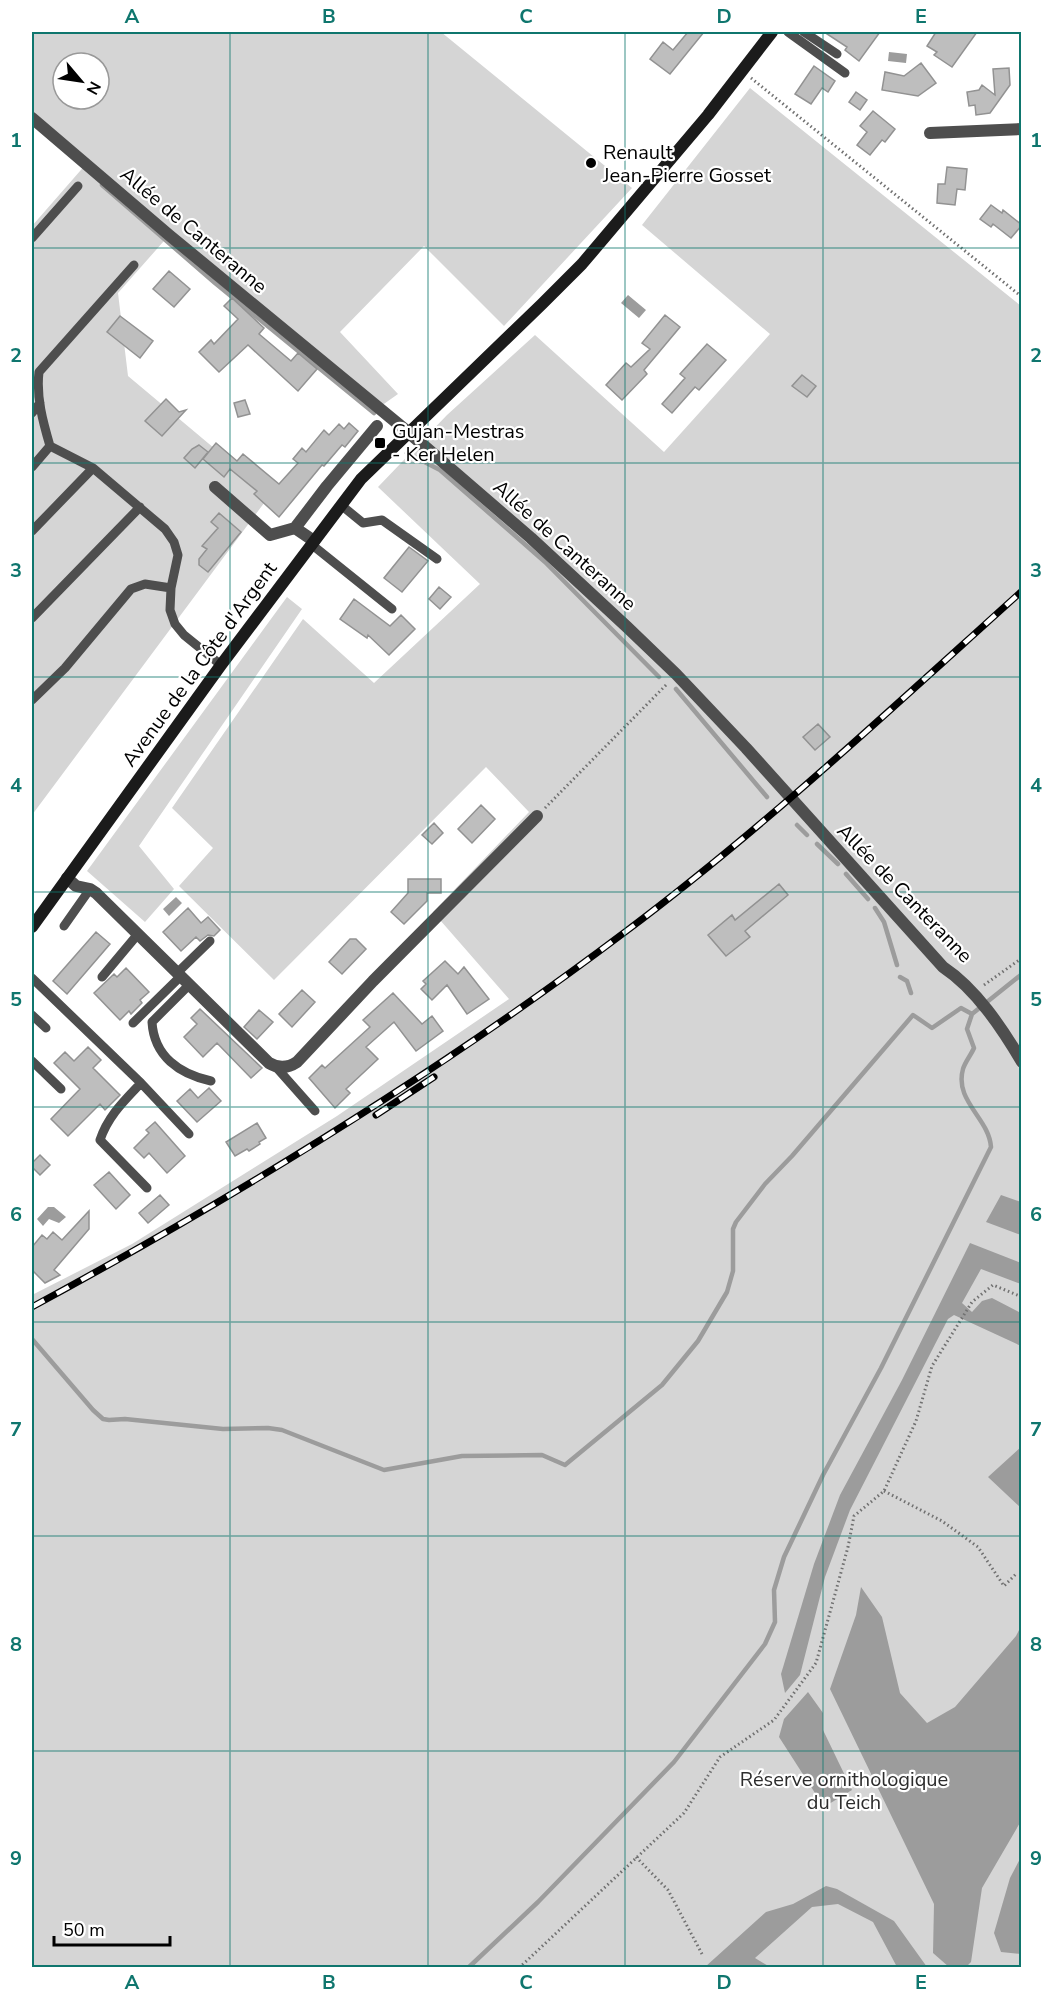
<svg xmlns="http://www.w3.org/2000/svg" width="1053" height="1999" font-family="'Nunito Sans',sans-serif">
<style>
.green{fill:#d5d5d5;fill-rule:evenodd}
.water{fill:#9c9c9c}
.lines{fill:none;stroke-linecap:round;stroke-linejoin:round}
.stream{stroke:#9c9c9c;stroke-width:4.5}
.building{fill:#bebebe;stroke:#929292;stroke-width:1.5}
.path{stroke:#707070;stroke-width:3;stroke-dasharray:1.5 3;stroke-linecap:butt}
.lane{stroke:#4e4e4e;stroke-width:9}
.street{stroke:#4e4e4e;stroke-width:12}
.secondary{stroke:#1b1b1b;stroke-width:12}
.rail-casing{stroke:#000;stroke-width:7}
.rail{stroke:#fff;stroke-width:4.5;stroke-dasharray:14;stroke-linecap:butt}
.grid{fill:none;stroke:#0f766e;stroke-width:1.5;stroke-opacity:0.55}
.poi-dot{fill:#000;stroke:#fff;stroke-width:2}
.labels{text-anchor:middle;stroke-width:4.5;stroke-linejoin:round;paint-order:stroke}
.poi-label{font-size:20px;fill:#000;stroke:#fff;text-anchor:start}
.street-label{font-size:20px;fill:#000;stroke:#fff}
.park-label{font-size:20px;fill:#2c2c2c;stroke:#fff}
.neatline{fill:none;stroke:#0f766e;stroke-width:2}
.grid-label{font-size:20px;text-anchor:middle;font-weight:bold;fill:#0f766e}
</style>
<rect width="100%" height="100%" fill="#fff"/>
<path class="green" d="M32,32H441L632,188L504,326L424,246L340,332L398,394L381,406L171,233L118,293L128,376L270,495L32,815V226L87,163L32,117ZM63,63H99V99H63Z
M750,88L1021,306V1967L32,1968V1295L132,1244L337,1116L509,999L433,912L529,812L486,767L274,980L179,886L213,848L172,808L303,619L374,683L480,584L378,487L447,415L535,335L664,452L770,334L642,225Z
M287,597L302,609L139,846L174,889L145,922L87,871Z"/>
<path class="water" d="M889,52L907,54L906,63L888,61Z
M628,295L646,310L639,318L621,303Z
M176,897L182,903L169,916L163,909Z
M1001,1195L1021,1202V1235L986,1222Z
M48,1207H54L66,1217L59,1223L49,1219L43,1226L37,1219Z
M970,1243L1021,1263V1284L981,1269L962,1303L972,1312L982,1301L992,1298L1021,1313V1346L954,1315L948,1319L850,1510L825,1577L800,1675L785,1693L781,1674L814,1564L840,1495L902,1380Z
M1021,1447V1508L988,1477Z
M861,1587L882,1617L900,1693L927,1723L955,1707L1016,1636L1021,1626V1821L982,1888L971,1962L966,1967H949L933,1953L934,1904L830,1689L856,1615Z
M808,1692L823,1713V1730L852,1790L824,1807L779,1737L784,1719Z
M1021,1857V1954L1001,1952L994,1933L1010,1878Z
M826,1886L837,1889L894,1921L927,1967H897L873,1922L838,1904L812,1907L755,1958L770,1967H705L766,1912L793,1904Z"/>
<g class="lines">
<path class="stream" d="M102,185L215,283L374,413
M407,453L440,470L545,562L659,677
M676,689L767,797
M797,825L807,835
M817,844L838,864
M846,874L868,899
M875,908L884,922L897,965
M900,977L907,981L911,993
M32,1339L93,1410L103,1419L109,1420L125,1419L223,1429L268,1428L282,1430L384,1470L462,1456L542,1455L565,1465L662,1385L698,1341L727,1292L733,1271V1229L736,1222L765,1184L792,1156L913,1015L932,1028L961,1008L972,1014
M468,1968L538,1902L674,1762L765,1644L775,1622L774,1590L784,1557L823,1475L881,1368L991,1147C989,1118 954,1101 963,1069C965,1062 971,1055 974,1048L967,1029L972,1014L1022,974"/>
</g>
<path class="building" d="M688,32H704L670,74L650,59L663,42L673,50Z
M824,32H880L859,61L845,50L847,47Z
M936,32H977L952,67L934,55L937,52L927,46Z
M921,63L936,83L918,96L882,90L885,72L904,76Z
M814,66L835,81L828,92L822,88L811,104L795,94Z
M1009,68L1010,85L990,113L976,115L975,105L969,106L967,92L979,90L982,85L995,95L993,69Z
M856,92L867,100L860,110L849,102Z
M873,111L895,129L885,142L882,140L870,155L857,145L867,132L860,126Z
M947,167L967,169L965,190L957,189L955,205L937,203L938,184H945Z
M991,205L1002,213L1003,210L1022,225L1011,238L993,224L991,227L980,219Z
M169,271L190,289L174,307L153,289Z
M232,298L264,328L259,334L291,361L298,353L317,369L298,391L248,345L219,372L199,352L211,340L214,344L238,319L224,306Z
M665,315L680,327L644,370L647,374L622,400L606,385L626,363L631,367L650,349L642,343Z
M120,316L153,341L140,358L107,332Z
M707,344L726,360L699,390L695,387L672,413L662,404L685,378L680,374Z
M802,375L816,386L807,397L792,386Z
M166,399L179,412L186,410L162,436L145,421Z
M245,400L250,414L238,417L234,403Z
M349,423L358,431L345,447L342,445L324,466L322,465L279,517L254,494L257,491L230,469L224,477L203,459L216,443L237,461L243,454L279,484L298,463L293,459L302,448L306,452L324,430L329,435L339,424L344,429Z
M199,445L208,452L195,468L184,458L192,449Z
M219,513L241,532L208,572L199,565V559L207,549L202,546L218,528L211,522Z
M409,547L428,561L402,592L384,578Z
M439,587L451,597L440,609L429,599Z
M354,599L390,626L401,615L415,629L389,655L368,635L367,638L340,619Z
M818,724L830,737L815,750L803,737Z
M481,805L495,819L472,843L458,829Z
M434,823L443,833L432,844L422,835Z
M408,879H441V893H427V901L404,924L391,912L408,893Z
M779,884L788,895L745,931L750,937L726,956L708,935L732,915L735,920Z
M188,908L201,923L208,917L220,930L214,936L208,935L200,941L196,937L181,951L163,932Z
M96,932L110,944L67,994L53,981Z
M350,939H356L366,949L342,974L329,962Z
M445,961L458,974L464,967L489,999L467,1014L447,985L432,1000L421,989L426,984L423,981Z
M126,968L149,992L140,1000L142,1003L131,1014L129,1011L120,1020L94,993L114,974L117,977Z
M302,990L315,1002L292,1027L279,1014Z
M393,993L422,1024L432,1016L443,1031L416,1051L394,1022L366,1047L378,1059L346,1089L350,1093L335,1108L309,1078L322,1065L325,1068L370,1027L363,1020Z
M200,1009L262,1068L251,1078L217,1043L203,1057L184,1037L197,1024L191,1018Z
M259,1010L273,1022L257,1039L244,1027Z
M88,1047L101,1060L93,1068L120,1095L105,1110L100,1104L68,1136L51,1119L80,1089L54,1063L65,1052L74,1061Z
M209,1088L221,1101L197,1122L177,1101L190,1089L198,1098Z
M155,1122L185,1156L167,1173L149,1153L144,1158L134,1148L149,1133L146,1130Z
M257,1123L266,1138L259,1142L260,1144L249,1151L247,1149L235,1156L226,1142Z
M40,1155L50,1165L40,1175L32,1167V1163Z
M109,1172L130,1195L116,1209L94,1185Z
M160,1195L169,1205L148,1223L139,1213Z
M89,1211V1229L54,1270L60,1275L45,1283L32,1270V1247L42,1235L47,1239L53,1232L62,1240Z"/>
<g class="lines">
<path class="path" d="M751,78L1022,297
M545,808L667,684
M984,985L1022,958
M884,1491L942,1521L978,1547L1004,1586L1016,1574
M636,1857L668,1890L702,1954
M519,1968L684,1813L720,1757L774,1720L816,1663L848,1547L854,1516L884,1491L916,1421L932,1366L972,1302L993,1285L1022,1297"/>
<path class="lane" d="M788,32L845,73
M804,32L837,54
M32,238L78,186
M134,265L39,372C36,397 43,422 50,446L93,468L165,529L174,542L178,555L171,588L170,610L175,624L184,635L221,665
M32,413L40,403
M32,467L50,446
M341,505L363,523L382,520L437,559
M32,531L93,468
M311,544L392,609
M32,618L140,507
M32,700L65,668L131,589L145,584L171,588
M64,926L90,889
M177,973L210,941
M102,977L138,934
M32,978L141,1083L189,1134
M189,985L152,1022C154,1056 179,1074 211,1081
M32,1015L46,1028
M133,1023L181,976
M32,1061L61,1089
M276,1067L315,1111
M141,1083C124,1101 108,1116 100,1140L147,1188"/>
<path class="street" d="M32,118L169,235L408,432L531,538L627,627L676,674L746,748L943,967C976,989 1002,1028 1022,1062
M930,133L1022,129
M215,487L270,535L295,528L327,486L377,426
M295,528L314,541
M67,878L76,886L90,889L96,893L269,1063C279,1069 288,1068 297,1062L373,981L537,816"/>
<path class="secondary" d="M32,927L221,665L361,479L542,304L582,264L708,115L772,32"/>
<defs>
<path id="rail" d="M376,1115L434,1077
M32,1307C237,1196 438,1073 625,932C765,827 892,708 1022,591"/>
</defs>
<use href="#rail" class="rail-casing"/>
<use href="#rail" class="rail"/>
</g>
<path class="grid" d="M230,32V1968M428,32V1968M625,32V1968M823,32V1968M32,248H1022M32,463H1022M32,677H1022M32,892H1022M32,1107H1022M32,1322H1022M32,1536H1022M32,1751H1022"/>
<g class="poi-dot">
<circle cx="591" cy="163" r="6"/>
<rect x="374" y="437" width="12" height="12" rx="3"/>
</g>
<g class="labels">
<g class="poi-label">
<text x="603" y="159">Renault<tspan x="603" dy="23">Jean-Pierre Gosset</tspan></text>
<text x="392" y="438">Gujan-Mestras<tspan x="392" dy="23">- Ker Helen</tspan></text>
</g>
<g class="street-label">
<text transform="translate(194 230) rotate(40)" y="7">Allée de Canteranne</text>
<text transform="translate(565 545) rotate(42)" y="7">Allée de Canteranne</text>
<text transform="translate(199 664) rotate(-54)" y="7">Avenue de la Côte d'Argent</text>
<text transform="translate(905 893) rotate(46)" y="7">Allée de Canteranne</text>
</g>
<g class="park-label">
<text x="844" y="1786">Réserve ornithologique<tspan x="844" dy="23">du Teich</tspan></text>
</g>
</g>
<rect width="1053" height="1999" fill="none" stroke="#ffffff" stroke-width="66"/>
<g transform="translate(81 81) rotate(119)"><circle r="28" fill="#ffffff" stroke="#999999" stroke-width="1.5"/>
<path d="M0-4.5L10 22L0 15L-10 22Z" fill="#000000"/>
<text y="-9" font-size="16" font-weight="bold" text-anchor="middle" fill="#000000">N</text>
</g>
<path d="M54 1936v9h116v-9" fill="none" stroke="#000000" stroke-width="3"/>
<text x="63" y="1936" font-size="18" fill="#000000" stroke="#ffffff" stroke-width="4.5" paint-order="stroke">50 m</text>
<rect x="33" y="33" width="987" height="1933" class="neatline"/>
<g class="grid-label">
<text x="132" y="23">A</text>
<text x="329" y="23">B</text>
<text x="526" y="23">C</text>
<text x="724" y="23">D</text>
<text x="921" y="23">E</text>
<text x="16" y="147">1</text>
<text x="1036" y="147">1</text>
<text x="16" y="362">2</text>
<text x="1036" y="362">2</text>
<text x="16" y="577">3</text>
<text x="1036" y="577">3</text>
<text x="16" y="792">4</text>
<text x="1036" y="792">4</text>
<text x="16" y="1006">5</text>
<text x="1036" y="1006">5</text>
<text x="16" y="1221">6</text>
<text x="1036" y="1221">6</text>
<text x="16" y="1436">7</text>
<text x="1036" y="1436">7</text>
<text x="16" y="1651">8</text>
<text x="1036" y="1651">8</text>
<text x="16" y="1865">9</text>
<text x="1036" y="1865">9</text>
<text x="132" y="1989">A</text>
<text x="329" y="1989">B</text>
<text x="526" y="1989">C</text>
<text x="724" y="1989">D</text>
<text x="921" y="1989">E</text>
</g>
</svg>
